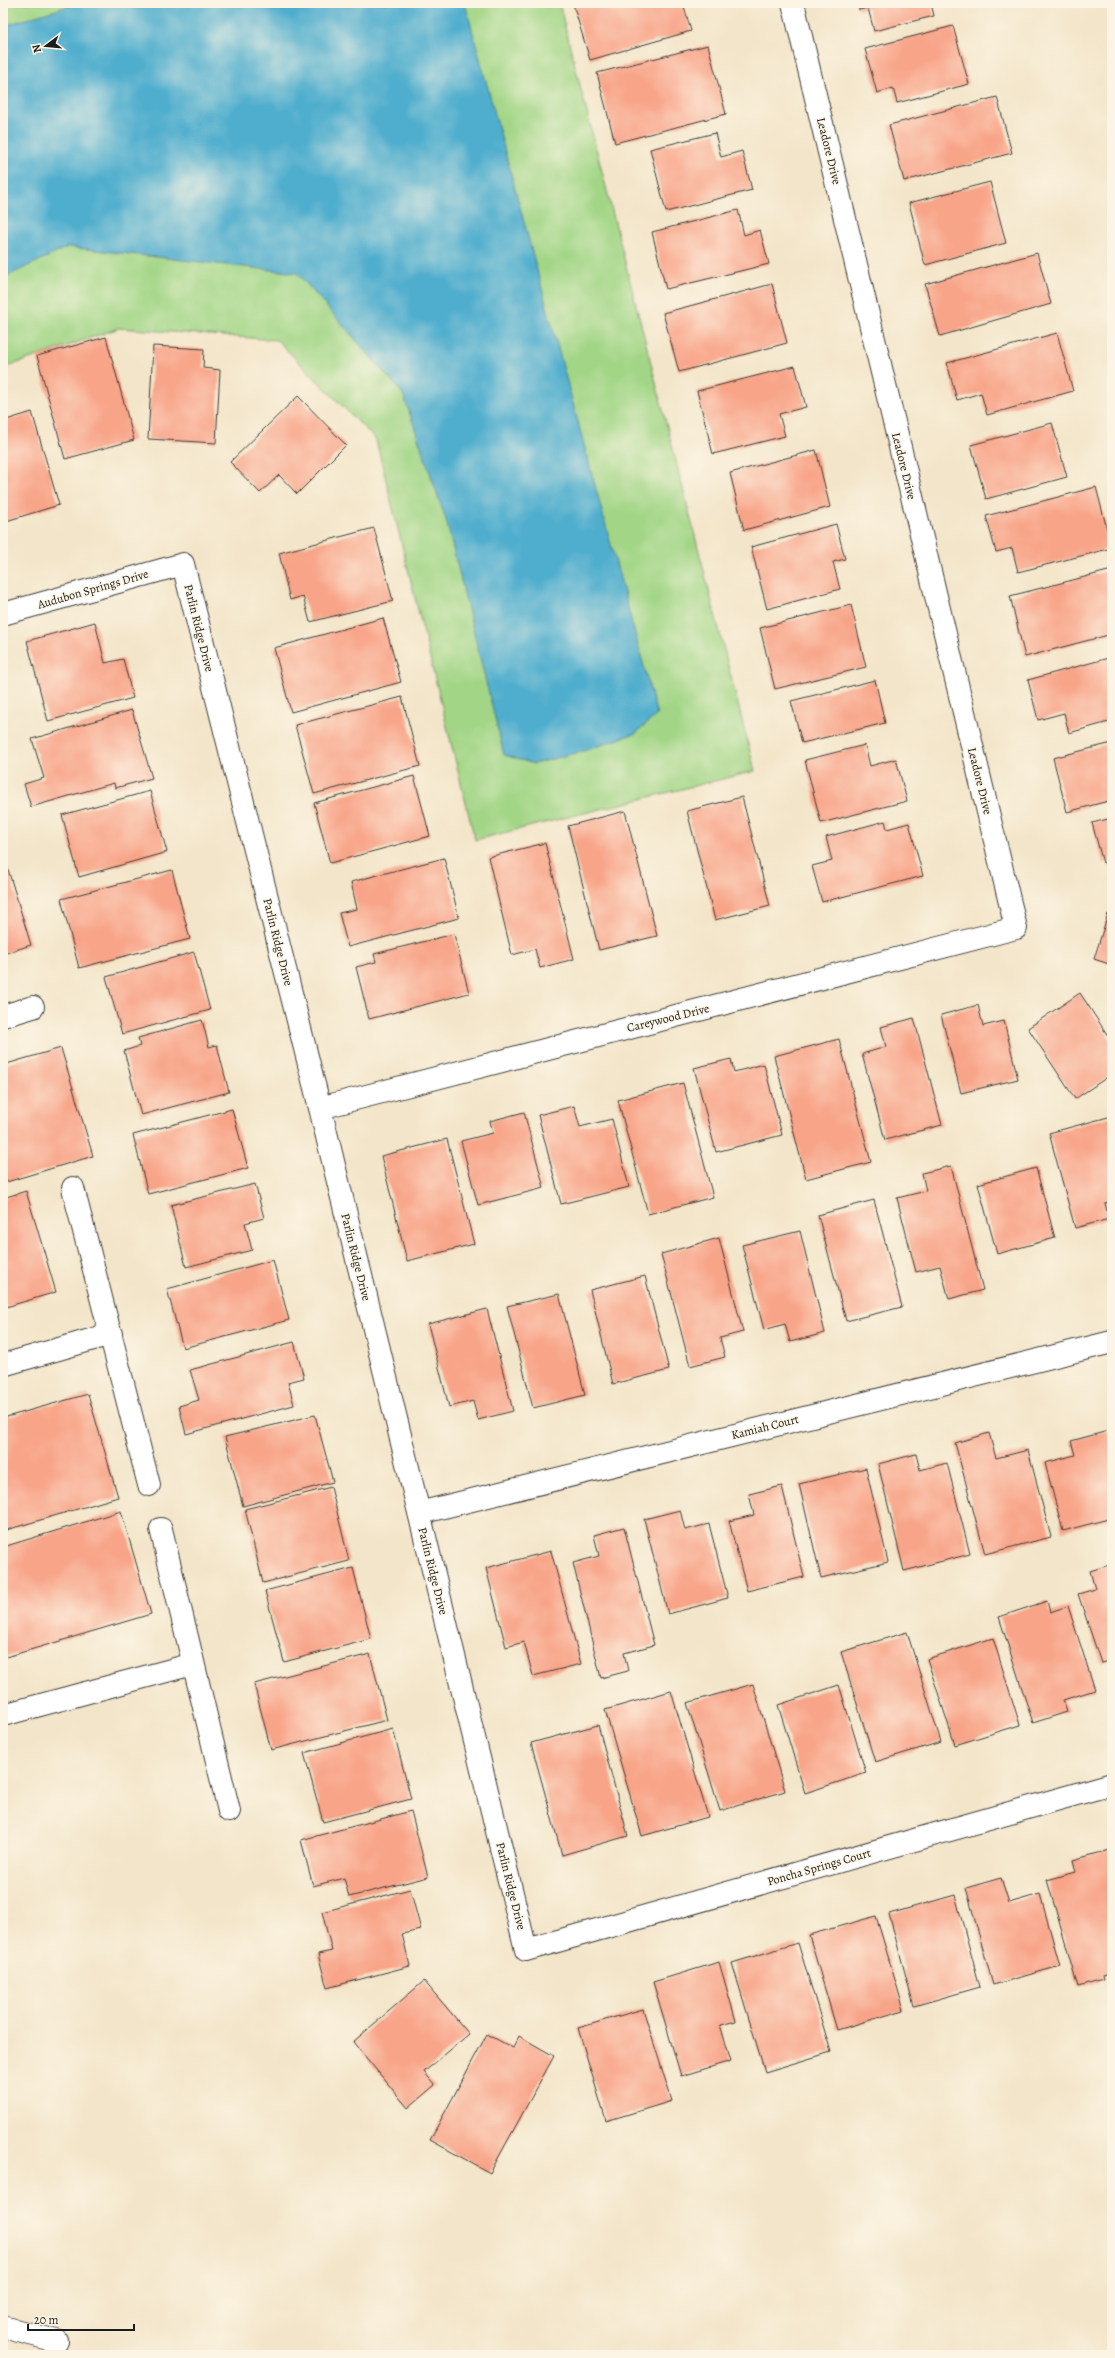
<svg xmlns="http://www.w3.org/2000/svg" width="1115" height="2358" font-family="Alegreya,serif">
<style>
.green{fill:#a2d686;stroke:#5f7951}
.water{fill:#4faece;stroke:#366575}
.building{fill:#f8a488}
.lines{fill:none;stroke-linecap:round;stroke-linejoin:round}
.minor-casing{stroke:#3c3a36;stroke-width:24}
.minor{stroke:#fff;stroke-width:22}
.labels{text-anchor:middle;stroke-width:3;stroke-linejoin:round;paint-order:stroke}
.street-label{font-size:12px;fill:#1c1c1c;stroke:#fcf5e5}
</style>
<rect width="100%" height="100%" fill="#fcf5e5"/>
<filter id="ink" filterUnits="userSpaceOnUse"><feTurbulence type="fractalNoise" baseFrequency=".025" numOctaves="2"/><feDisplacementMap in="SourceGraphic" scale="8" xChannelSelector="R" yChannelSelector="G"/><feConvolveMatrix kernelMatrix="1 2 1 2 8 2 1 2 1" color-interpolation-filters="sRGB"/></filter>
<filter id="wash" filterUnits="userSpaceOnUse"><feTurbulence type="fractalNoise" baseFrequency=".012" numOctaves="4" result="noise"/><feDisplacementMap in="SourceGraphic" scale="16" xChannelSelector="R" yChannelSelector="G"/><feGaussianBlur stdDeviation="0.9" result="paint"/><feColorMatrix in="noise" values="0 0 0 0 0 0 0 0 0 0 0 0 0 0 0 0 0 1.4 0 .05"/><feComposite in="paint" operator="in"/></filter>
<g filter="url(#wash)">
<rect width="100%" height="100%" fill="#f3e5c9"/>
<path class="green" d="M3,3H559L755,771L475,840L376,440L277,340L119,328L3,368Z"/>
<path class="water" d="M78,3H465L657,715L636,733L587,750L534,764L504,755L446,520L403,394L297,273L68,247L3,278V26Z"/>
<g id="blocks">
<path class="building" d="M576,3H683L691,31L590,60L573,4Z
M857,3H931L934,16L874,31L868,8L859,10Z
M953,26L969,84L897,103L893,88L877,93L865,49Z
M708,45L726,114L615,143L597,73Z
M997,97L1012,153L904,181L889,125Z
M715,133L721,157L742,151L752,190L666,212L650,149Z
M990,182L1006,243L925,265L909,203Z
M738,210L744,235L760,230L769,264L666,289L652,232Z
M1037,253L1051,304L940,336L925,284Z
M772,284L787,343L679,372L663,313Z
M1057,333L1073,391L987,415L981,393L957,400L947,363Z
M106,337L134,440L65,459L37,356Z
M153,346L204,349L203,368L220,370L216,443L148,439Z
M795,366L806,407L779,414L785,436L713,454L697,391Z
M298,396L346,445L297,494L279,475L260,493L230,462Z
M32,412L59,505L3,522V421Z
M1052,423L1067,477L986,499L971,445Z
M816,450L830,507L744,530L730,473Z
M1096,487L1112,548L1018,572L1012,548L996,552L986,516Z
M836,524L845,559L833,562L840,589L767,609L751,547Z
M374,528L393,601L310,622L303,596L290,600L279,553Z
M1112,570V634L1025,657L1010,596Z
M851,605L866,667L775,689L760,628Z
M383,618L401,682L291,712L274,648Z
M95,622L105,663L123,659L133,698L48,721L27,641Z
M1112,657V721L1069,733L1064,713L1038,720L1028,680Z
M875,680L885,723L802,743L791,701Z
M402,697L420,766L314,794L295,725Z
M132,710L152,778L115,788L114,783L31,807L24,784L44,778L32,739Z
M1112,743V800L1067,812L1053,758Z
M865,745L870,766L896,759L907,801L821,823L805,760Z
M414,776L430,836L330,863L314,803Z
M150,791L167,852L79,877L62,815Z
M742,797L770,906L715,920L687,811Z
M625,811L657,936L599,950L568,826Z
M1112,818V861L1103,863L1092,823Z
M885,821L887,829L909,823L923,876L822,902L812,866L832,861L826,837Z
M545,843L574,959L540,968L535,949L512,955L488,857Z
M3,853L31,945L3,954Z
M444,858L459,918L348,947L339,913L357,909L351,882Z
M172,870L190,939L79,968L61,899Z
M1108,914L1112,915V965L1094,959Z
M454,934L469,993L369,1019L356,967L376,962L374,954Z
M194,952L210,1010L122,1034L106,977Z
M1080,993L1112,1042V1074L1075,1099L1028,1028Z
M978,1005L983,1026L1004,1021L1018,1079L961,1093L941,1015Z
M914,1018L942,1125L885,1140L862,1054L886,1047L881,1027Z
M202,1020L209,1047L217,1045L229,1092L141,1115L124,1051L140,1046L138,1038Z
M839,1039L871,1162L806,1179L774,1056Z
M61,1048L93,1156L3,1183V1065Z
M731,1059L734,1072L764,1064L782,1135L716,1152L694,1068Z
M683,1083L713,1197L648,1214L618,1100Z
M574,1106L580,1127L612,1119L629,1187L561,1204L538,1115Z
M232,1109L248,1168L148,1194L133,1135Z
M524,1112L544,1188L478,1205L461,1141L493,1133L490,1121Z
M1112,1116V1201L1105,1203L1109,1219L1075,1228L1049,1133Z
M447,1139L474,1244L407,1261L381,1156Z
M951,1166L983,1290L949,1299L940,1266L916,1272L897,1198L926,1191L922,1173Z
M1036,1168L1055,1238L997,1254L978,1184Z
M255,1184L264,1218L245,1223L252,1250L186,1267L171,1205Z
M26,1191L56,1292L3,1308V1198Z
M874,1200L902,1307L846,1321L818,1215Z
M800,1231L825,1333L790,1342L785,1324L764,1330L742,1245Z
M719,1238L743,1332L720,1338L725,1357L690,1366L661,1254Z
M273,1260L289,1320L183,1348L167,1289Z
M645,1276L669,1370L613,1384L590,1290Z
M559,1294L585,1395L533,1408L507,1306Z
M487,1309L513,1411L478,1420L473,1401L449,1407L428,1324Z
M294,1342L304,1378L288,1382L294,1405L186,1434L179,1406L199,1400L190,1370Z
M88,1394L118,1497L3,1531V1418Z
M315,1415L333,1482L243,1506L225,1437Z
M1108,1431L1112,1447V1518L1063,1531L1045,1463L1075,1455L1071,1441Z
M989,1433L996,1458L1028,1450L1051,1537L985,1554L955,1443Z
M916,1454L920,1470L947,1463L970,1554L904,1571L878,1464Z
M866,1468L888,1562L821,1578L799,1484Z
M782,1486L804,1577L747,1591L729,1521L754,1515L749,1494Z
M331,1487L349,1561L263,1583L245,1509Z
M680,1510L685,1530L709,1524L728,1598L668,1614L644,1519Z
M121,1511L151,1614L3,1658V1547Z
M624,1527L654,1645L624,1653L628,1671L601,1678L573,1563L599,1556L594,1535Z
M551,1551L581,1664L533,1676L524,1642L506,1647L486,1568Z
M1112,1564V1660L1101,1663L1078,1594L1095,1589L1090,1571Z
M353,1568L371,1639L284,1662L265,1591Z
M1047,1601L1050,1612L1068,1606L1095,1690L1063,1700L1067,1712L1033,1723L999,1617Z
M907,1632L941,1742L875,1762L841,1652Z
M993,1638L1020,1725L955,1745L927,1659Z
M370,1654L387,1720L271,1750L254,1684Z
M753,1684L785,1791L720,1811L687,1703Z
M839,1685L866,1773L805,1793L778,1705Z
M671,1691L708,1817L642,1836L605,1710Z
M598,1725L628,1836L562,1855L531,1743Z
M393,1729L411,1799L323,1822L304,1753Z
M411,1811L428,1877L349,1897L344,1878L313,1886L301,1840Z
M1109,1850L1112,1860V1973L1102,1976L1103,1980L1078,1987L1047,1880L1076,1872L1073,1860Z
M1001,1878L1009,1903L1040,1894L1060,1966L993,1985L966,1888Z
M410,1889L421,1930L402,1934L410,1966L327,1988L318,1954L332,1951L322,1912Z
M955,1895L980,1987L914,2006L889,1914Z
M876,1916L904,2010L837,2030L809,1935Z
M798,1943L831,2052L765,2072L732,1963Z
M719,1962L736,2021L720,2025L731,2061L681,2076L653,1982Z
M424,1981L469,2034L424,2072L435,2085L408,2108L353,2042Z
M643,2009L672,2101L606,2121L578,2028Z
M487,2034L513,2048L519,2036L554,2056L490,2173L430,2140Z"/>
</g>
</g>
<g filter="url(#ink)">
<use href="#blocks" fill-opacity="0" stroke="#3c3a36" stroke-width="1"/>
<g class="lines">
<defs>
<path id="minor" d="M3,614L183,564L320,1108L526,1950L1112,1784
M3,1016L33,1007
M320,1108L1016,928L793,3
M73,1188L149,1485
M3,1365L111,1334
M419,1513L1112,1342
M161,1529L229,1811
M3,1715L193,1664
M3,2327L57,2341"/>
</defs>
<use href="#minor" class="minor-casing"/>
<use href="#minor" class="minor"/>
</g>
</g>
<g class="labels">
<g class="street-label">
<text transform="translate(829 151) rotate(76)" y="4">Leadore Drive</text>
<text transform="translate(904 466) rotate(76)" y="4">Leadore Drive</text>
<text transform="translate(93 589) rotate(-16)" y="4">Audubon Springs Drive</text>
<text transform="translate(199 628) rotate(76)" y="4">Parlin Ridge Drive</text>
<text transform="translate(980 781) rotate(76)" y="4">Leadore Drive</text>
<text transform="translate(278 942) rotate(76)" y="4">Parlin Ridge Drive</text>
<text transform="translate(668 1018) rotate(-14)" y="4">Careywood Drive</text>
<text transform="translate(356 1257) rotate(76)" y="4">Parlin Ridge Drive</text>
<text transform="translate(765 1427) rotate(-14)" y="4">Kamiah Court</text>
<text transform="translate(433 1571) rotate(76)" y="4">Parlin Ridge Drive</text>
<text transform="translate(819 1867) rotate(-16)" y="4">Poncha Springs Court</text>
<text transform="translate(511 1886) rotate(76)" y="4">Parlin Ridge Drive</text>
</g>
</g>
<rect width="1115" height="2358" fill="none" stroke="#fcf5e5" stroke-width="16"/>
<g transform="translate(46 46) rotate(254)" stroke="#fcf5e5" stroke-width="3" paint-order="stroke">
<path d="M0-3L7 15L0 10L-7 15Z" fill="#1c1c1c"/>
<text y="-6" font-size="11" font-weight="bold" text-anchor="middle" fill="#1c1c1c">N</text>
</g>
<path d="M28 2324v6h106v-6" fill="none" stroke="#1c1c1c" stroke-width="2"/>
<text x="34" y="2324" font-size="12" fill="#1c1c1c" stroke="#fcf5e5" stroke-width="3" paint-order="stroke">20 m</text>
</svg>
